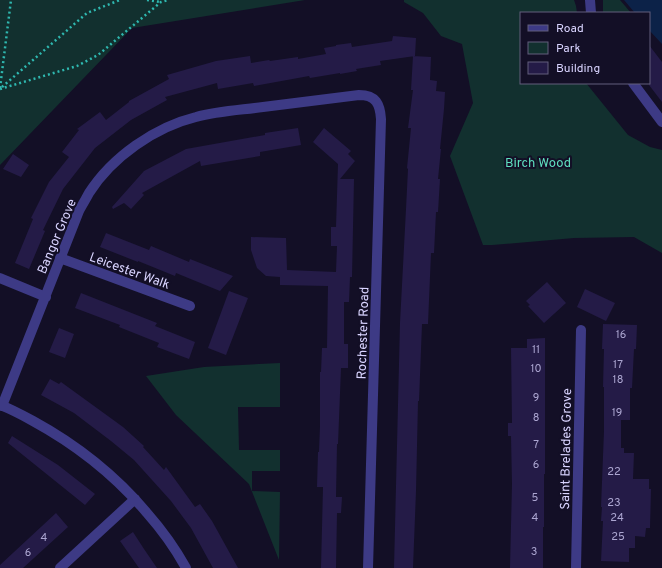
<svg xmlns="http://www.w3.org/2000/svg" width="662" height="568" font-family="Overpass,sans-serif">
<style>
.green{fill:#12302f}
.water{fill:#0c2248}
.building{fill:#241b47}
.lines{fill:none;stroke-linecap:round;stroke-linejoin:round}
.path{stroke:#2fb8b0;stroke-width:2.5;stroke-dasharray:2 3;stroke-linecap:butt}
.street{stroke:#3d3a85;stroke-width:10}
.labels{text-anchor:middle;stroke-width:4;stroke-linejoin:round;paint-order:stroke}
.number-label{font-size:11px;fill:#aca6d1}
.park-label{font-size:13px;fill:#5fe0c0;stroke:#130f26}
.street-label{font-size:13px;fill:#d9d4ff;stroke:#130f26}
</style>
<rect width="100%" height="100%" fill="#130f26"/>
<path class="green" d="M0,0H305L132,28L0,165Z
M404,0H574L576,6L577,13H521V83H586L628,135L650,147L662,150V253L634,237L574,238L492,245H483L450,156L473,103L462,44L441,36L423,13L404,2Z
M603,0H620L631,13H603Z
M280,363V407H238L239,450H280V471H252V491L280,492L279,560L249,484L176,415L146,376L204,367Z"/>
<path class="water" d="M624,0H662V44L649,30V13H635Z"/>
<path class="building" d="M393,36L416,38L415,56L380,61L381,65L356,69L357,71L340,74V73L310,78L309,76L254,86L253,83L218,89L217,83L165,97L167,100L131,120L95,148L63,189L43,230L45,231L29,269L15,263L33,219L31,218L49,182L69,157L62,152L79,130L77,129L100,112L106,120L129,102V101L169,79L167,75L216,61L250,56L251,63L269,60L270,61L298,57V59L326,54L324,48L336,46V45L351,43L352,47L392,41Z
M649,45L662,62V102L649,85Z
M413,56L431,57L430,80L437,81L436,91L445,92L444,109L440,149H441L438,179H440L438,212H436L434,253H431L428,324H422L419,401H418L416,491L413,568H394L400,323L406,209L408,169L407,168L411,128H408L413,90H411Z
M298,128L301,145L260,152V156L201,166L200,161L142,193L144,195L131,209L124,203L113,209L112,207L144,171L186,149L265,135V133Z
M324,128L351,151L348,154L355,161L340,179H354L352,277H350L349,302H344V344H348V368H341L338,444H337L336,497H342L341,513H337L336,568H321L323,487H317L318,452H319L320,426V372H321L322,348H327L328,286L280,285V277L266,276L257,268L251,250V237L286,238L287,270L336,272L337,246H331V227H336L338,164L313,142Z
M13,154L29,165L21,177L3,169Z
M106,233L149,250L151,246L189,262L190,259L233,276L220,291L176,273L175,276L138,261V262L100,247Z
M547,282L566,303L544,323L528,306L530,305L526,301Z
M585,289L615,303L606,321L577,307Z
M229,291L248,298L226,355L208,348Z
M81,293L157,323L155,326L195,342L189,359L157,347L159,343L119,327L120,325L75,308Z
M603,324L637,325L636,349H634L632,388H630V420H621V448H624V453H634L633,479H649V489H651L650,528H646L645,537L635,536V548H629V562L601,561L603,521H601L602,507H601L604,431V387H603L604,349H602Z
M59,328L74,334L65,358L49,352Z
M545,338V474H544V527H543V568H510L512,484L511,436H508V423H512L511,348H527V339Z
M50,379L59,384L61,382L123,427L144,446L143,447L164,470L166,467L195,507L200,504L212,521L238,568H213L191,528L171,501L134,460L111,441L74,413L41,395Z
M12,436L58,465L95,494L85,505L8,443Z
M56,513L68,527L23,568H0V565Z
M133,532L144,549L157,568H139L120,541Z"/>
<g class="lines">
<path class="path" d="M147,0L160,2
M2,87L87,13L120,0
M0,88L11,0
M0,89L77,66L98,55L161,2L169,0"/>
<path class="street" d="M590,0L591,13
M633,83L662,122
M60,258L190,306
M0,278L46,297
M0,405C11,409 22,415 33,421C77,445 115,475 147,513C162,530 175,548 186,568
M2,406L79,211C82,205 86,199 89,193C112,157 155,127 196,117C218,111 241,110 263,107C295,103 327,99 359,95C376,95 380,104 381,119L368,568
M60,568L135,499
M576,568L581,330"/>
</g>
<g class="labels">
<g class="number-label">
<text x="621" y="338">16</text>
<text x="536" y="353">11</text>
<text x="618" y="368">17</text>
<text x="536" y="372">10</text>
<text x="618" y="383">18</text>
<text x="536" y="401">9</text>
<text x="617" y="416">19</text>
<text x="536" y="421">8</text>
<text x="536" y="448">7</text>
<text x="536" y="468">6</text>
<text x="614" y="475">22</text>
<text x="535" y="501">5</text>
<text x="614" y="506">23</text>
<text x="535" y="521">4</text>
<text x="617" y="521">24</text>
<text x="618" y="540">25</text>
<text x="44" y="541">4</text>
<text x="534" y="555">3</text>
<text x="28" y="556">6</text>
</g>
<g class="park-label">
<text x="538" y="167">Birch Wood</text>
</g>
<g class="street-label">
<text transform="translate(56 236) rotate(-67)" y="5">Bangor Grove</text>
<text transform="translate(130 270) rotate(20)" y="5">Leicester Walk</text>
<text transform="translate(362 333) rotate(-88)" y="5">Rochester Road</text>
<text transform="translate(565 449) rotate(-89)" y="5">Saint Brelades Grove</text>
</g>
</g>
<rect x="520" y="12" width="130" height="72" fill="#130f26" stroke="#625e7d"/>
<rect x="528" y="25" width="20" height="6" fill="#3d3a85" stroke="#625e7d"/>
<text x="556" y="32" font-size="12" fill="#d9d4ff">Road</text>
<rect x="528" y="42" width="20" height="12" fill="#12302f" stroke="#625e7d"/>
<text x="556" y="52" font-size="12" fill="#d9d4ff">Park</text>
<rect x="528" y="62" width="20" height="12" fill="#241b47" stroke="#625e7d"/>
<text x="556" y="72" font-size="12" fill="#d9d4ff">Building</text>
</svg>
